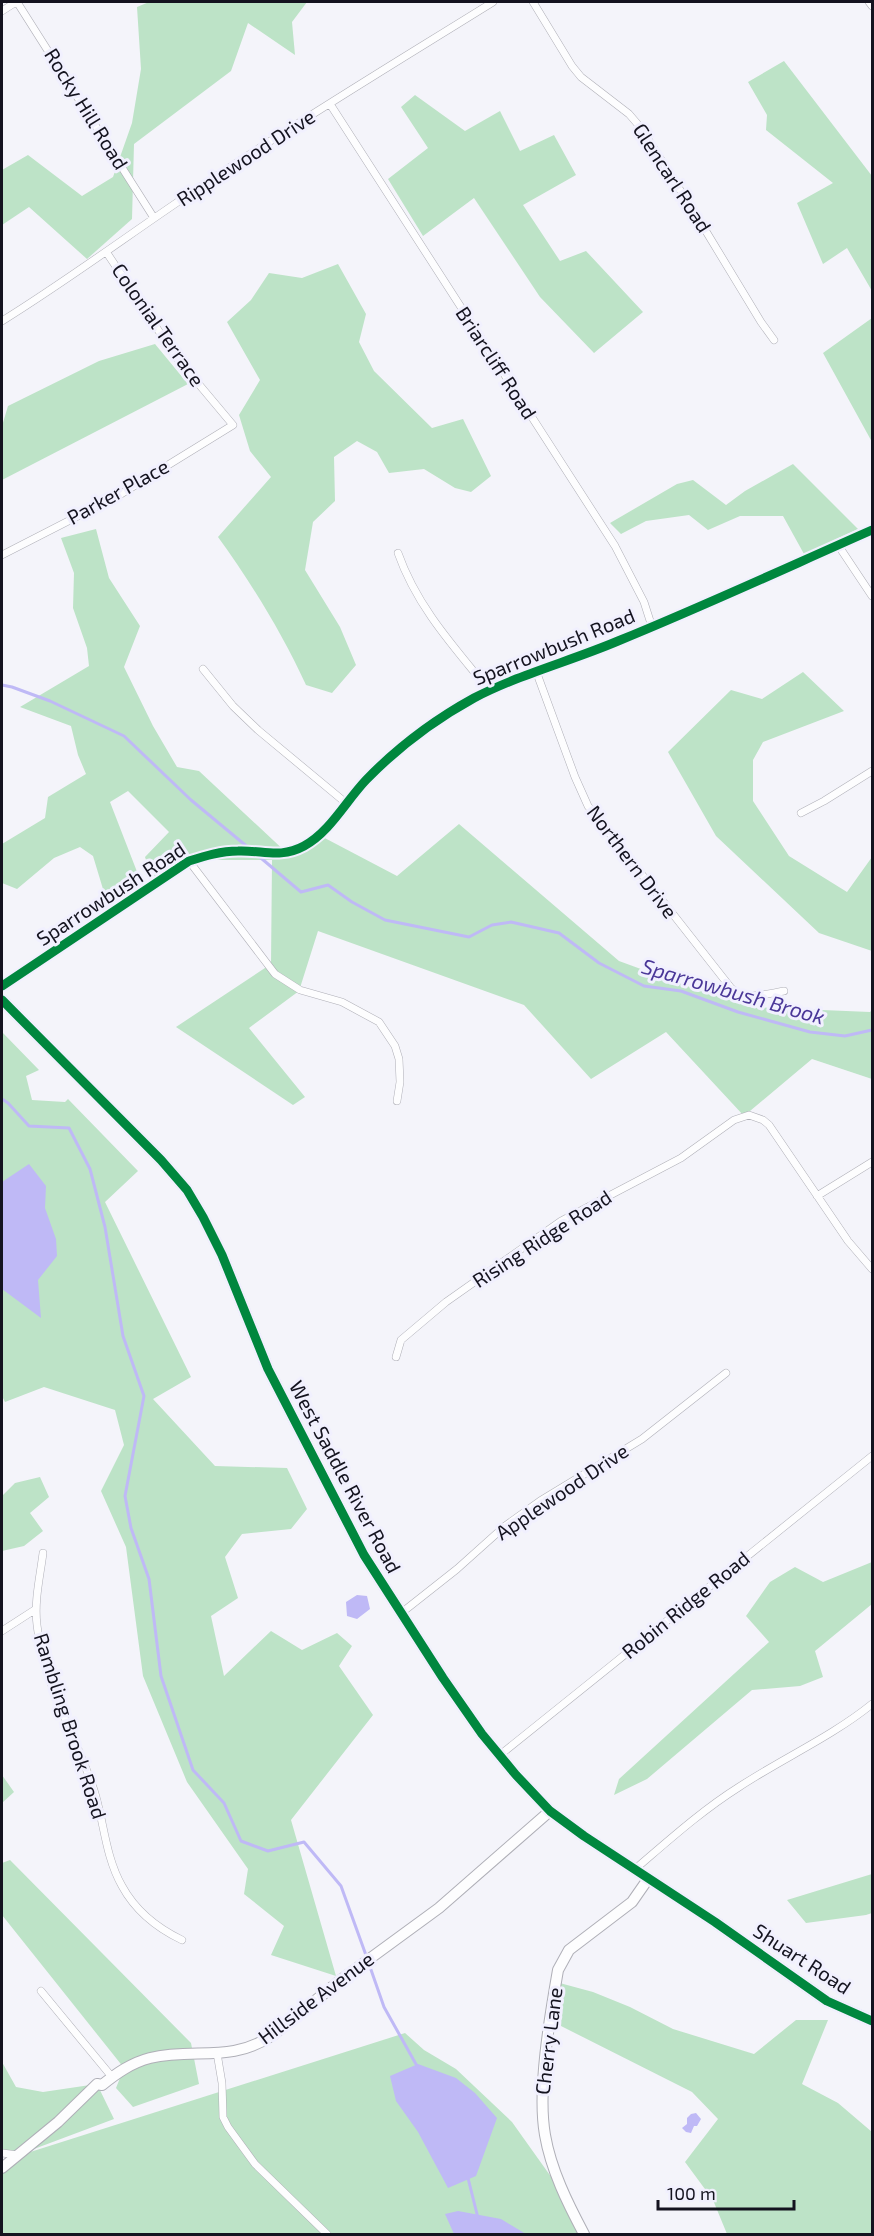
<svg xmlns="http://www.w3.org/2000/svg" width="874" height="2236" font-family="'Exo 2',sans-serif">
<style>
.green{fill:#bde3c7}
.water{fill:#bfb9f6}
.lines{fill:none;stroke-linecap:round;stroke-linejoin:round}
.stream{stroke:#bfb9f6;stroke-width:3}
.street-casing{stroke:#afafb7;stroke-width:8}
.secondary-casing{stroke:#afafb7;stroke-width:12}
.street{stroke:#fdfdfe;stroke-width:7}
.secondary{stroke:#fdfdfe;stroke-width:10}
.cycleway-casing{stroke:#f1f0fe;stroke-width:13}
.cycleway{stroke:#00873e;stroke-width:9}
.labels{text-anchor:middle;stroke-width:6;stroke-linejoin:round;paint-order:stroke}
.street-label{font-size:20px;fill:#14131f;stroke:#f1f0fe}
.water-label{font-size:21px;font-style:italic;fill:#4a3798;stroke:#f1f0fe}
</style>
<rect width="100%" height="100%" fill="#f4f4fa"/>
<path class="green" d="M149,2H307L292,22L295,55L248,23L231,71L134,144L132,219L87,259L29,207L2,225V170L28,155L82,196L113,177L132,123L141,69L137,7Z
M784,61L872,176V291L847,248L823,264L797,203L833,183L766,130L767,115L748,82Z
M415,95L465,131L500,111L520,151L554,135L576,175L523,205L560,261L586,251L643,312L594,353L540,297L474,198L423,236L388,179L428,148L401,107Z
M338,264L366,314L359,342L374,371L432,428L463,419L491,476L471,492L455,488L424,469L389,473L377,452L357,441L334,457L335,501L313,522L305,570L340,627L356,665L332,693L306,685C282,633 252,584 218,537L271,477L250,451L239,415L260,380L227,322L251,300L269,273L302,278Z
M872,318V442L823,353Z
M155,344L188,384L2,480V426L8,406L99,361Z
M793,464L858,529L804,554L783,516H740L708,530L689,515L646,521L621,534L610,523L677,484L693,480L726,505L745,491Z
M96,529L109,578L140,626L124,667L153,726L177,767L199,771L289,855L319,835L397,876L459,824L619,961L709,994L726,985L748,1007L870,1012L872,1010V1079L812,1059L744,1116L666,1032L591,1079L524,1005L318,931L299,991L249,1028L305,1097L293,1105L176,1027L271,964L272,860H186L154,883L145,857L169,832L128,791L110,802L141,882L106,899L93,856L80,847L54,858L17,889L2,883V844L45,818L48,797L86,774L78,755L71,726L20,707L89,666L87,648L73,608L74,573L61,538Z
M803,672L844,711L763,742L753,760V801L789,856L847,892L872,857V951L819,933L716,836L668,752L731,690L762,699Z
M2,1032L39,1070L26,1076L32,1100L65,1102L68,1099L138,1171L105,1202L191,1377L153,1399L215,1466L287,1468L307,1509L291,1529L242,1534L225,1557L238,1598L211,1616L224,1676L271,1631L302,1650L337,1633L352,1646L339,1666L373,1715L291,1820L336,1976L271,1955L284,1926L244,1894L248,1869L187,1782L143,1676L126,1547L101,1491L124,1445L115,1410L44,1387L5,1402L2,1396Z
M40,1477L49,1497L30,1513L43,1531L24,1546L2,1551V1496L15,1483Z
M872,1562V1604L815,1651L823,1677L800,1686L752,1690L647,1779L614,1795L619,1779L769,1642L746,1616L770,1582L795,1567L823,1582Z
M2,1775L14,1792L2,1803Z
M10,1860L191,2043L199,2084L133,2107L116,2088L124,2068L2,1915V1863Z
M872,1874V1913L866,1915L806,1923L787,1900Z
M556,1982L593,1992L630,2007L673,2029L754,2054L796,2020H828L802,2084L838,2103L872,2132V2234H727L713,2200L685,2162L718,2119L692,2092L559,2025Z
M405,2033L424,2050L456,2069L512,2122L564,2195L586,2234H2V2161Z
M2,2062L16,2087L43,2092L97,2084L114,2119L18,2155L2,2153Z"/>
<path class="water" d="M29,1164L46,1186L45,1208L56,1239L57,1256L38,1280L41,1318L2,1289V1182Z
M357,1595L367,1596L370,1609L357,1619L347,1616L346,1602Z
M418,2064L456,2078L475,2093L497,2118L476,2176L448,2188L418,2132L396,2101L390,2076Z
M696,2113L701,2119L697,2126H694L691,2133L686,2132L682,2128L687,2124V2118L691,2114Z
M458,2211L501,2219L526,2234H454L445,2214Z"/>
<g class="lines">
<path class="stream" d="M2,685L12,687L50,701L124,736L191,800L250,849
M255,853L301,892L328,885L352,902L385,920L469,937L492,925L511,922L559,933L599,963L644,986L681,991L738,1012L810,1032L845,1036L872,1030
M2,1099L8,1103L29,1126L69,1128L90,1169L105,1227L123,1336L144,1396L125,1496L131,1528L149,1579L161,1676L193,1770L224,1803L241,1841L268,1851L304,1842L341,1886L367,1958
M369,1964L384,2007L417,2066
M468,2178L478,2218"/>
<defs>
<path id="street" d="M17,2L154,218
M533,2L572,66L581,77L629,114L641,128L704,228L761,322L774,340
M869,2L872,6
M2,11L16,2
M330,104L615,546L644,602L652,627
M2,321C73,277 139,227 209,181C302,119 398,61 493,2
M838,545L872,596
M398,553C417,607 454,647 489,690
M2,555L121,494L233,425L176,357L107,253
M203,669L233,706L258,730L346,803
M536,671L575,777L588,806L731,988C747,1001 765,994 784,991
M801,813L824,801L872,771
M189,861L275,974L300,990L342,1002L379,1022L395,1046L399,1059L400,1082L397,1101
M2,986L189,861C205,856 221,851 238,851C263,850 280,859 304,846C330,832 346,801 366,780C398,747 434,720 474,698C520,674 571,661 618,641C704,606 788,567 872,530
M817,1196L872,1162
M396,1357L401,1340L446,1302L561,1221L681,1158L734,1120L749,1115L763,1120L769,1125L848,1241L872,1269
M43,1553C40,1577 34,1601 37,1625C43,1683 76,1736 94,1790C104,1821 105,1856 122,1886C135,1910 157,1928 182,1940
M400,1614L457,1569L505,1526L540,1501L642,1439L726,1373
M2,1631L36,1609
M500,1755L872,1456
M634,1870C668,1841 701,1811 739,1787C783,1758 831,1737 872,1704
M41,1991L112,2077
M217,2053L222,2083L223,2117L228,2127L255,2164L327,2234
M2,2153L18,2155"/>
<path id="secondary" d="M2,1000L161,1160L187,1190L203,1217L222,1255L268,1369L364,1555L443,1678L482,1734L516,1775L550,1811L584,1836L715,1922L827,2001L872,2021
M2,2168L58,2122L97,2084L102,2085C117,2073 131,2063 150,2058C196,2047 229,2064 273,2035L342,1979L439,1908L550,1811
M584,2234C568,2204 551,2170 545,2135C537,2090 550,2016 558,1970L569,1950L632,1902L648,1879"/>
</defs>
<use href="#street" class="street-casing"/>
<use href="#secondary" class="secondary-casing"/>
<use href="#street" class="street"/>
<use href="#secondary" class="secondary"/>
<defs>
<path id="cycleway" d="M2,986L189,861C205,856 221,851 238,851C263,850 280,859 304,846C330,832 346,801 366,780C398,747 434,720 474,698C520,674 571,661 618,641C704,606 788,567 872,530
M2,1000L161,1160L187,1190L203,1217L222,1255L268,1369L364,1555L443,1678L482,1734L516,1775L550,1811L584,1836L715,1922L827,2001L872,2021"/>
</defs>
<use href="#cycleway" class="cycleway-casing"/>
<use href="#cycleway" class="cycleway"/>
</g>
<g class="labels">
<g class="street-label">
<text transform="translate(86 109) rotate(58)" y="7">Rocky Hill Road</text>
<text transform="translate(246 158) rotate(-33)" y="7">Ripplewood Drive</text>
<text transform="translate(672 178) rotate(57)" y="7">Glencarl Road</text>
<text transform="translate(158 325) rotate(55)" y="7">Colonial Terrace</text>
<text transform="translate(496 363) rotate(57)" y="7">Briarcliff Road</text>
<text transform="translate(118 492) rotate(-29)" y="7">Parker Place</text>
<text transform="translate(554 647) rotate(-22)" y="7">Sparrowbush Road</text>
<text transform="translate(632 862) rotate(53)" y="7">Northern Drive</text>
<text transform="translate(111 894) rotate(-33)" y="7">Sparrowbush Road</text>
<text transform="translate(542 1239) rotate(-33)" y="7">Rising Ridge Road</text>
<text transform="translate(345 1477) rotate(62)" y="7">West Saddle River Road</text>
<text transform="translate(562 1492) rotate(-34)" y="7">Applewood Drive</text>
<text transform="translate(686 1605) rotate(-39)" y="7">Robin Ridge Road</text>
<text transform="translate(70 1726) rotate(72)" y="7">Rambling Brook Road</text>
<text transform="translate(802 1959) rotate(33)" y="7">Shuart Road</text>
<text transform="translate(316 1998) rotate(-37)" y="7">Hillside Avenue</text>
<text transform="translate(549 2041) rotate(-83)" y="7">Cherry Lane</text>
</g>
<g class="water-label">
<text transform="translate(733 992) rotate(16)" y="7">Sparrowbush Brook</text>
</g>
</g>
<rect width="874" height="2236" fill="none" stroke="#14131f" stroke-width="6"/>
<path d="M658 2200v9h136v-9" fill="none" stroke="#14131f" stroke-width="3"/>
<text x="667" y="2200" font-size="18" fill="#14131f" stroke="#f1f0fe" stroke-width="4.5" paint-order="stroke">100 m</text>
</svg>
